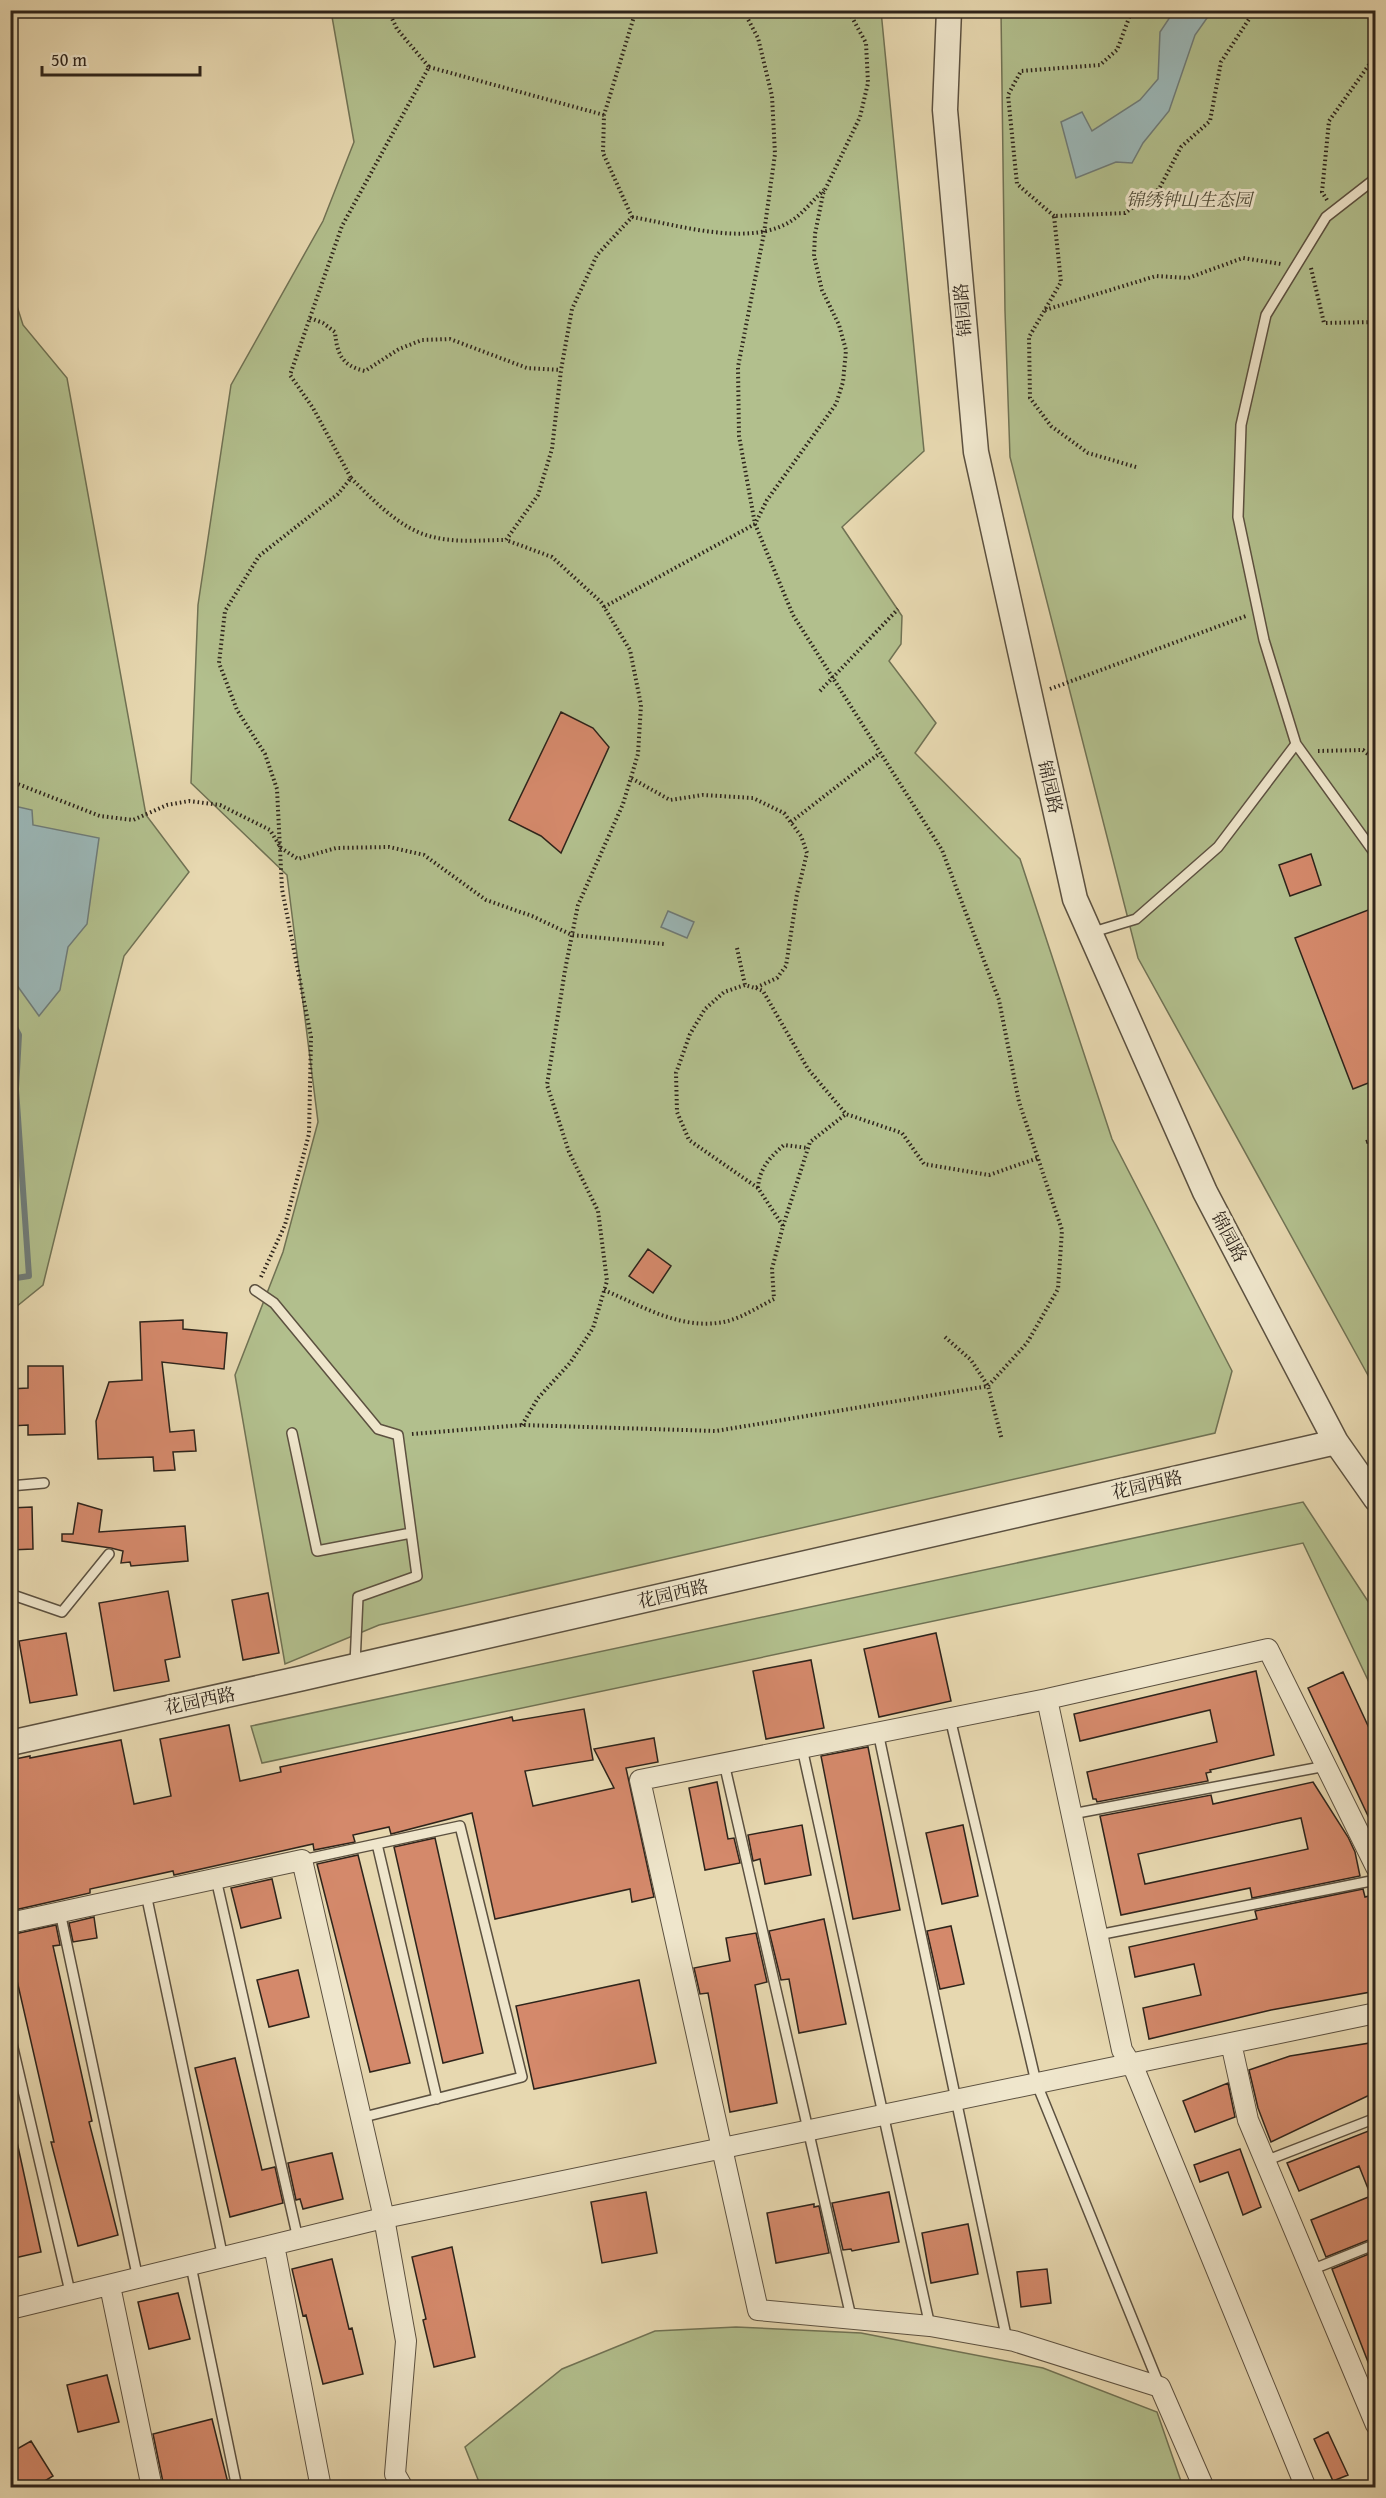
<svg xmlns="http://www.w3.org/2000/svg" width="1386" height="2498" font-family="'Gentium Book Plus','Noto Serif SC',serif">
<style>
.green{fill:#b2bf8d;stroke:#707254;stroke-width:1.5}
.water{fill:#9bb7b7;stroke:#6f7c79;stroke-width:1.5}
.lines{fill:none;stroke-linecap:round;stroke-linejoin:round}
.stream{stroke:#6f7c79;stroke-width:6}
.building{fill:#d4896b;stroke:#2e241b;stroke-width:1.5;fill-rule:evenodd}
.service-casing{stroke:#5c5140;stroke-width:12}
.minor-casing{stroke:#5c5140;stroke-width:22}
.tertiary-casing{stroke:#5c5140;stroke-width:27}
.path{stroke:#2e241b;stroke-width:4;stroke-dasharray:1.5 3;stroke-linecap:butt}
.service{stroke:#efe6cc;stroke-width:9}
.minor{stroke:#efe6cc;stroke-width:20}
.tertiary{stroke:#efe6cc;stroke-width:24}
.labels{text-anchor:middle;stroke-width:6;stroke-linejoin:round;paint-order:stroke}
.park-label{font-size:18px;font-style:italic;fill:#4f4b38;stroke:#efe6cc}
.street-label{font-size:18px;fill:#2e241b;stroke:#efe6cc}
</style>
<rect width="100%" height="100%" fill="#e7d8b0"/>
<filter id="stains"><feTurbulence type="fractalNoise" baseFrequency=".00333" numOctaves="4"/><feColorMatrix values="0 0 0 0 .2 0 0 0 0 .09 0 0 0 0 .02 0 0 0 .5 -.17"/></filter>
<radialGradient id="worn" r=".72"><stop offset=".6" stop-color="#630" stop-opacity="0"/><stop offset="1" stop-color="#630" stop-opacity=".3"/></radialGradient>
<path class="green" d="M331,11H881L924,451L842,527L902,616L901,644L889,661L936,723L915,753L1020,859L1112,1139L1232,1371L1215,1433L379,1625L285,1664L235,1375L283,1252L318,1122L287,875L191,783L198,605L231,385L323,221L354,142Z
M1001,11H1375V1388L1138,958L1010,457L1005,311Z
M10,284L23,325L67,378L146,815L189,872L124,956L43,1285L11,1311Z
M1303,1502L1375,1612V1695L1303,1543L262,1763L251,1726Z
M736,2327L861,2333L1043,2368L1157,2412L1183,2487H481L465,2447L562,2369L655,2331Z"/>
<path class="water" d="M1174,11H1212L1195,35L1169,111L1143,143L1132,163L1116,162L1076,178L1061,122L1082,112L1092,131L1140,100L1158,79L1160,32Z
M10,805L32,810L33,825L99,838L87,924L68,947L60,990L39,1016L11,977Z
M668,911L694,922L687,938L661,927Z"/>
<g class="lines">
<path class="stream" d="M10,1018L19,1035L16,1089
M10,1106L16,1089L29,1276L10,1279"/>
</g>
<path class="building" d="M561,712L593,728L609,747L561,853L541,836L509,820Z
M1311,854L1321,885L1290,896L1279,865Z
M1376,907V1080L1353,1089L1295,938Z
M648,1249L671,1266L653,1293L629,1276Z
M183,1320V1329L227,1333L224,1369L162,1362L170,1432L194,1430L196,1451L173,1452L175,1470L154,1471L153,1457L98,1459L96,1421L109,1382L142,1380L140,1322Z
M28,1366H63L65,1434L28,1435V1425L10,1426V1389L28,1388Z
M78,1503L102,1510L99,1532L185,1526L188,1561L131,1566L130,1562L121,1563L123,1551L111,1548L62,1541V1534H73Z
M32,1507L33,1549L10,1550V1508Z
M168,1591L180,1657L165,1660L169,1681L114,1691L99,1603Z
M268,1593L279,1653L243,1660L232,1600Z
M66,1633L77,1695L30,1703L19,1641Z
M936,1633L951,1701L879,1717L864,1649Z
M811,1660L824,1728L766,1739L753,1671Z
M1256,1671L1274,1755L1210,1770L1211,1772L1206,1773L1208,1781L1097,1802L1096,1799H1093L1087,1772L1217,1742L1210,1710L1080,1741L1074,1714Z
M1343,1672L1376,1743V1833L1308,1688Z
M584,1709L593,1760L525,1771L533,1806L614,1788L594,1749L654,1738L658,1762L626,1768L654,1897L632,1902L630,1889L495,1919L472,1813L391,1834L389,1827L353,1835L355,1842L314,1850L313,1844L174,1875L173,1871L90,1889V1893L10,1911V1760L30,1756V1758L121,1740L134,1804L171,1796L160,1739L229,1725L240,1781L281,1772L280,1767L512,1717L513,1721Z
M868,1747L900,1910L853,1919L821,1756Z
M717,1782L728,1839L734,1838L740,1863L705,1870L689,1788Z
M1313,1782L1348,1837L1355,1852L1360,1876L1252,1898L1250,1888L1121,1915L1100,1816L1211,1795L1213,1804ZM1301,1818L1308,1849L1145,1884L1138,1854Z
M802,1825L811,1875L765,1884L760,1859L753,1861L748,1835Z
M963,1825L978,1896L942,1904L926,1833Z
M435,1838L483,2053L443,2063L394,1847Z
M358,1855L410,2063L370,2072L317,1864Z
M272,1879L281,1918L241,1928L231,1888Z
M1363,1889L1365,1897L1369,1896L1376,1927V1991L1271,2010L1149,2039L1143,2008L1201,1995L1194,1964L1135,1977L1129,1947L1257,1919L1255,1911Z
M94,1917L97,1938L73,1942L69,1923Z
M824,1919L846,2024L799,2033L789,1979L781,1980L769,1931Z
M56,1925L60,1945L53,1946L92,2121L89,2122L118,2235L78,2246L51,2142H54L10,1950V1935Z
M951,1926L964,1984L940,1989L927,1931Z
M756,1933L767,1982L755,1985L777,2103L730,2112L708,1993L700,1994L694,1968L730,1961L726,1938Z
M298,1970L309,2017L269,2027L257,1980Z
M639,1980L656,2063L534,2089L516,2006Z
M1376,2042V2092L1271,2142L1258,2108L1249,2070L1290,2056Z
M235,2058L262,2170L275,2167L283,2203L230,2217L195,2068Z
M1228,2083L1235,2117L1195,2132L1183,2101Z
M1376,2128V2237L1326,2257L1311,2220L1371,2196L1359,2166L1299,2191L1287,2163Z
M17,2142L41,2252L10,2259V2143Z
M1240,2149L1261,2207L1243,2215L1228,2172L1200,2182L1194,2165Z
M332,2153L343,2199L303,2209L300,2199L296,2200L288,2163Z
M646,2192L657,2253L602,2263L591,2202Z
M889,2192L899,2242L852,2251L851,2249L843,2250L832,2203Z
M814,2204V2207L819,2206L829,2253L776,2263L767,2213Z
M968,2224L978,2274L931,2283L922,2233Z
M452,2247L475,2357L434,2367L423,2320L426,2319L412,2257Z
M1376,2251V2380H1375L1332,2269Z
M332,2259L349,2329L352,2328L363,2374L323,2384L306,2315L303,2316L292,2269Z
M1047,2269L1051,2303L1021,2307L1017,2272Z
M178,2293L190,2339L149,2349L138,2302Z
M107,2375L119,2422L78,2432L67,2385Z
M212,2419L229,2487H164L153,2434Z
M1328,2432L1348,2475L1333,2481L1314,2439Z
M31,2441L53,2476L35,2487H10V2453Z"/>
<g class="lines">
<defs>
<path id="service" d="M1296,744L1264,640L1238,517L1241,425L1266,315L1326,217L1376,178
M1090,933L1136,919L1218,847L1296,744L1376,855
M255,1290L274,1303L378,1429L398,1435L417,1576L358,1597L355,1664
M292,1433L317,1551L411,1533
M10,1486L44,1483
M10,1594L62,1612L109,1554
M950,1718L1036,2082L1160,2387
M878,1732L1007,2340
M802,1748L930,2326
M724,1763L851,2317
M1072,1814L1326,1766
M377,1844L437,2099
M302,1860L460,1826L522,2077L360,2118
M216,1879L298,2239
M146,1894L223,2258
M60,1912L138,2279
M1098,1935L1376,1880
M10,2035L71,2296
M1265,2161L1376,2118
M191,2266L237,2488
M1311,2270L1376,2244"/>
<path id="minor" d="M1047,1699L1122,2050L1135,2071L1306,2488
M10,1923L302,1860L384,2218L406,2341L395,2474L403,2488
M1231,2043L1248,2120L1376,2425
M274,2245L321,2488
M110,2286L152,2488
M10,2309L375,2220L1376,2013
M1204,2488L1160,2387L1014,2341L930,2326L758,2310L640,1780L1047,1699L1268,1649L1376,1867"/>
<path id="tertiary" d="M949,10L945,110L976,452L1075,899L1205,1192L1336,1442L1376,1499
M10,1743L303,1678L1336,1442"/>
</defs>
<use href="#service" class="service-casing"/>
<use href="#minor" class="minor-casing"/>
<use href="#tertiary" class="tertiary-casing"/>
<path class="path" d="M429,67L604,115
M1327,200L1322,192L1329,121L1376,55
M1054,216L1017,184L1008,95L1021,71L1100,65L1117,50L1132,10
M632,217C679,225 753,249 794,219C805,211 814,199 824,190
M1311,268L1324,323L1376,322
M1045,310L1156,276L1188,278L1243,258L1281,264
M310,318L323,323L335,332C337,354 342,366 365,371L399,349L422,340L450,339L527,368L561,370
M1136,467L1088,453L1051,426L1030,398L1029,337L1061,282L1054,216L1125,213L1159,189L1181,147L1210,121L1221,62L1255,10
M351,478C373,500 401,530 433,537C457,543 482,540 506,540
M604,607L755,524L767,500L836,404L843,382L846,350L839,325L822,290L814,256L815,234L823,194L860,117L868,83L866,43L848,10
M1050,689L1246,616
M820,691L898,609
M1318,751L1363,750L1376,761
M10,781L100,816L133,820L167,805L189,801L220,805L270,830L281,848L298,859L336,848L389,847L424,855L486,900L532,916L572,935L664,944
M791,822L880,753
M737,948L745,985
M756,988L763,991L808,1069L846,1114L902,1133L924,1164L989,1175L1038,1158
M1366,1142L1369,1141L1376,1166
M758,1188C759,1169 770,1157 784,1145L808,1148
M783,1226L810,1142L846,1114
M261,1277L285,1225L309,1134L311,1037L282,889L277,789L265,754L237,710L219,663L225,611L259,556L338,494L351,478L313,408L290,375L342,226L429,67L397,29L388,10
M604,1290C644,1307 684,1332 728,1321C743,1317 760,1306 774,1299L772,1269L783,1226L758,1188L689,1140L677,1112L676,1073L690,1034L705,1009L724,992L745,985L755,988L777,978L786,966L797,894L807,853L801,836L784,813L753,798L703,795L670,800L631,778
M945,1337L971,1360L988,1386L1002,1440
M522,1425L538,1398L570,1363L593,1328L607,1281L598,1211L569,1152L547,1085L565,970L578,905L623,804L638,754L641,705L630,650L601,602L552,557L506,540L538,495L552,449L561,370L572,309L597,255L632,217L603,153L604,115L636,10
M412,1434L522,1425L716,1431L988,1386L1027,1343L1058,1289L1062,1230L1019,1102L999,1000L942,850L793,615L755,524L739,436L738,367L764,233L775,154L772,96L758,38L743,10"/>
<use href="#service" class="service"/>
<use href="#minor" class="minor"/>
<use href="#tertiary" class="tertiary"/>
</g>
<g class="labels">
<g class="park-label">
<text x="1189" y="206">锦绣钟山生态园</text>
</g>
<g class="street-label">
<text transform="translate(963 310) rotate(-95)" y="6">锦园路</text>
<text transform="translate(1050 787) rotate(77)" y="6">锦园路</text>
<text transform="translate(1229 1237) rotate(62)" y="6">锦园路</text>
<text transform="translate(1147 1485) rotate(-13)" y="6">花园西路</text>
<text transform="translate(673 1594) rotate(-13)" y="6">花园西路</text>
<text transform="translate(200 1701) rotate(-12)" y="6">花园西路</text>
</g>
</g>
<rect width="1386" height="2498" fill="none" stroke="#e7d8b0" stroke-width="36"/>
<rect x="12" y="12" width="1362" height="2474" fill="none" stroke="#2e241b" stroke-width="3"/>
<rect x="18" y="18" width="1350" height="2462" fill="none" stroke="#2e241b" stroke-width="1.5"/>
<path d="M42 66v9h158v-9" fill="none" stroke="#2e241b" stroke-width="3"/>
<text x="51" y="66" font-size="18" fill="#2e241b" stroke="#efe6cc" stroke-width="4.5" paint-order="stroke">50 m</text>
<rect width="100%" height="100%" filter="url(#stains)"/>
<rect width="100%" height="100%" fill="url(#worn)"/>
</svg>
